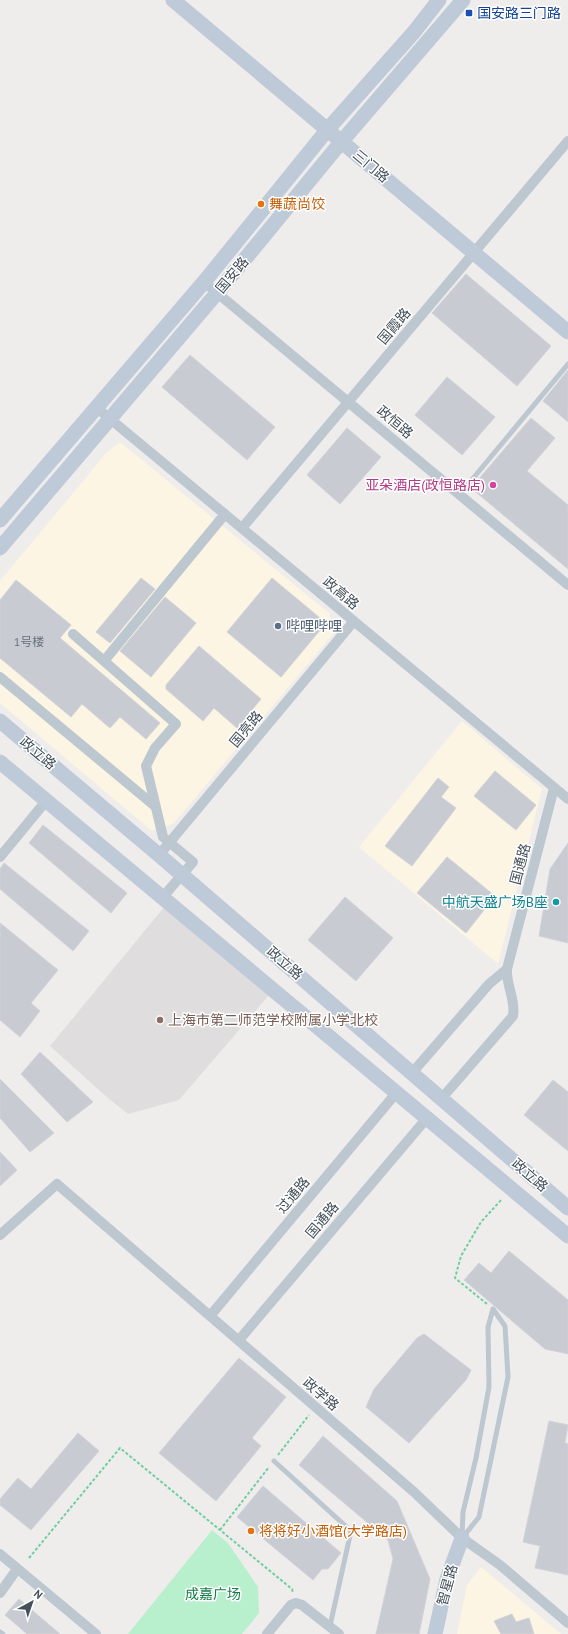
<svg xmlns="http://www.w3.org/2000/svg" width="568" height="1634" font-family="'PT Sans','Noto Sans SC',sans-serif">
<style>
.commercial{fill:#fcf5e3}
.education{fill:#e0ddde}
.green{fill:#b8f0cd}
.building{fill:#c9cbd2;stroke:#d0d3d9}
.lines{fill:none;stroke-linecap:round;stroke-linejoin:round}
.path{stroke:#6fcf9f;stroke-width:2;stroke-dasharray:3 2;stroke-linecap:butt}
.lane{stroke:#bcc7d0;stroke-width:5}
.street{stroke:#bcc7d0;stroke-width:10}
.secondary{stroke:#becad7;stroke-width:15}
.transit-dot{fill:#1a4fb4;stroke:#fff;stroke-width:1.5}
.food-dot{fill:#e8710a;stroke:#fff;stroke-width:1.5}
.hotel-dot{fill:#d1479c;stroke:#fff;stroke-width:1.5}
.service-dot{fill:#5c6f8a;stroke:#fff;stroke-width:1.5}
.culture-dot{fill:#0f9aa8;stroke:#fff;stroke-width:1.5}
.education-dot{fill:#8d6e63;stroke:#fff;stroke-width:1.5}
.labels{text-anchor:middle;stroke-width:3;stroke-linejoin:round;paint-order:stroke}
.number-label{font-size:12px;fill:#656f78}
.transit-label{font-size:14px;fill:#164399;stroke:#fff;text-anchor:start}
.street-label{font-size:14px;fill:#44505a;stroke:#fff}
.food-label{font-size:14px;fill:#c56008;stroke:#fff;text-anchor:start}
.hotel-label{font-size:14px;fill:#b23c85;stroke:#fff;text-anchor:end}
.service-label{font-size:14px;fill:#4e5e75;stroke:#fff;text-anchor:start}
.culture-label{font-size:14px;fill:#0d838f;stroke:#fff;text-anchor:end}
.education-label{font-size:14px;fill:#785e54;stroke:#fff;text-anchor:start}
.park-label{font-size:14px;fill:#137e48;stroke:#fff}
</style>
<rect width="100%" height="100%" fill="#efecec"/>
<path class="commercial" d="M120,442L329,613L334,633L173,824L152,831L0,703V581L107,452Z
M462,721L542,789L498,964L359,847Z
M481,1567L561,1634H457L467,1585Z"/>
<path class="education" d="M165,906L270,994L179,1100L128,1114L109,1099L50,1046Z"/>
<path class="green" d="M212,1530L228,1543L258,1587L259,1613L242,1634H128Z"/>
<path class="building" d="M466,274L551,346L517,386L432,313Z
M190,355L275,427L247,460L162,387Z
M568,370V422L543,401Z
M447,377L495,417L462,455L415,415Z
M531,418L555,438L527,471L568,505V569L471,488Z
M347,428L381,457L340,504L307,475Z
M141,578L155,589L110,643L96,632Z
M272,578L326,623L281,677L227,632Z
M16,580L71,625L60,638L160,723L146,739L120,717L110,728L82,704L71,717L0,658V600Z
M165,597L196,623L151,677L120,651Z
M199,646L261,699L237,728L214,708L203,721L166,689V685Z
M495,771L536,805L516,830L474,796Z
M438,778L449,787L441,797L456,808L412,866L385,846Z
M43,825L127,893L111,913L29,843Z
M568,843V943L539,936L550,869Z
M447,857L495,896L466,933L417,893Z
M4,863L89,931L73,951L0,889V869Z
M345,897L393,938L356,981L308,940Z
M0,923L58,970L31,1003L40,1011L20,1037L0,1020Z
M40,1052L93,1102L67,1122L21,1074Z
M0,1079L54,1133L30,1152L0,1118Z
M553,1080L568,1092V1151L524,1115Z
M0,1152L17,1170L0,1186Z
M509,1251L568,1300V1354L545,1349L464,1280L479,1263L491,1273Z
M424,1334L471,1370L466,1380L409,1443L366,1407L374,1389L417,1338Z
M239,1358L286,1397L252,1438L261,1446L216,1501L159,1453Z
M549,1421L568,1425L565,1443L568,1444V1575L535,1568L540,1546L523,1542Z
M78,1433L99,1451L31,1530L0,1505V1499L18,1478L31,1489Z
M323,1436L397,1501L430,1579L419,1634H376L393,1559L388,1540L299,1465Z
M263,1486L341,1553L328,1569H322L313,1580L237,1517Z
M19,1599L60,1634H27L5,1615Z
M512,1614L516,1622L529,1618L534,1634H501L494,1621Z"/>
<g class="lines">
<path class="path" d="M487,1304L455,1278L461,1256L481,1222L502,1199
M278,1455L309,1415
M220,1530L269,1467
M29,1558L120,1448L292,1589L293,1593"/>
<path class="lane" d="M460,494L568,364
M274,1461L351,1531L330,1626
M462,1537L463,1512L476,1458L489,1387L488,1327L493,1309
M463,1537L479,1517L508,1377L505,1326L493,1309
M0,1632L3,1634"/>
<path class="street" d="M204,282L568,585
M97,408L568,799
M242,528L568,141
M73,634L104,661
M0,677L156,807
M159,855L354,621
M0,857L46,801
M162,898L193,862L163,837L146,766L155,748L176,724L104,661L225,514
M412,1073L489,984L507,969
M442,1098L513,1016C516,1000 506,986 507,969L554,788
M0,1235L57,1184L414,1492L462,1538L500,1565L568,1623
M210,1316L397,1092
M239,1340L427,1118
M0,1554L96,1634
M0,1593L17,1569
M267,1634L291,1605L296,1603L302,1605L339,1634"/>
<path class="secondary" d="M173,0L568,332
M0,520L204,282L328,129L414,32L439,0
M0,548L217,293L342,141L463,0
M0,721L159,855L568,1208
M0,762L568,1236
M435,1634L447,1579L462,1538"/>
</g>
<rect class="transit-dot" x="465" y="9" width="8" height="8" rx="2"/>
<g class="food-dot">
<circle cx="261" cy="204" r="4"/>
<circle cx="251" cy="1531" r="4"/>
</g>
<circle class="hotel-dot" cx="493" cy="485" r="4"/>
<circle class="service-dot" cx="278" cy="626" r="4"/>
<circle class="culture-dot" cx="556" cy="902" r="4"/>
<circle class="education-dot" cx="160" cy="1020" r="4"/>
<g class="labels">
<g class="number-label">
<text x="29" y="646">1号楼</text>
</g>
<g class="transit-label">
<text x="477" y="18">国安路三门路</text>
</g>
<g class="street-label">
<text transform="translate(371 166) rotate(40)" y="5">三门路</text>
<text transform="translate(232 275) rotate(-50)" y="5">国安路</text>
<text transform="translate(394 326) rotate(-50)" y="5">国霞路</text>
<text transform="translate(395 422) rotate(40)" y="5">政恒路</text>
<text transform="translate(341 593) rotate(40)" y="5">政高路</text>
<text transform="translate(246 729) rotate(-50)" y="5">国亮路</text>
<text transform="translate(38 753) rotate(40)" y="5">政立路</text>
<text transform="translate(520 864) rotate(-75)" y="5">国通路</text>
<text transform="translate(285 963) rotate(41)" y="5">政立路</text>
<text transform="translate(530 1175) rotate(41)" y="5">政立路</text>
<text transform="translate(293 1195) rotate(-50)" y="5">过通路</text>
<text transform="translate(322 1220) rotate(-50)" y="5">国通路</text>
<text transform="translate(321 1394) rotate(41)" y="5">政学路</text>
<text transform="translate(447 1585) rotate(-75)" y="5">智星路</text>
</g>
<g class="food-label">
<text x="269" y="209">舞蔬尚饺</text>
<text x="259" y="1536">将将好小酒馆(大学路店)</text>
</g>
<g class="hotel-label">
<text x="485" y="490">亚朵酒店(政恒路店)</text>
</g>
<g class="service-label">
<text x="286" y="631">哔哩哔哩</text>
</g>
<g class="culture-label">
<text x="548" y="907">中航天盛广场B座</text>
</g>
<g class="education-label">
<text x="168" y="1025">上海市第二师范学校附属小学北校</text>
</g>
<g class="park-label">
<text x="213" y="1599">成嘉广场</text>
</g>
</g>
<g transform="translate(32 1602) rotate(40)" stroke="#ffffff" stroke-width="3" paint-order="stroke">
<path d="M0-3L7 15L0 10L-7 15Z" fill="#44505a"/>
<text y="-6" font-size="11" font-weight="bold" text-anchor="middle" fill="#44505a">N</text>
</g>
</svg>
